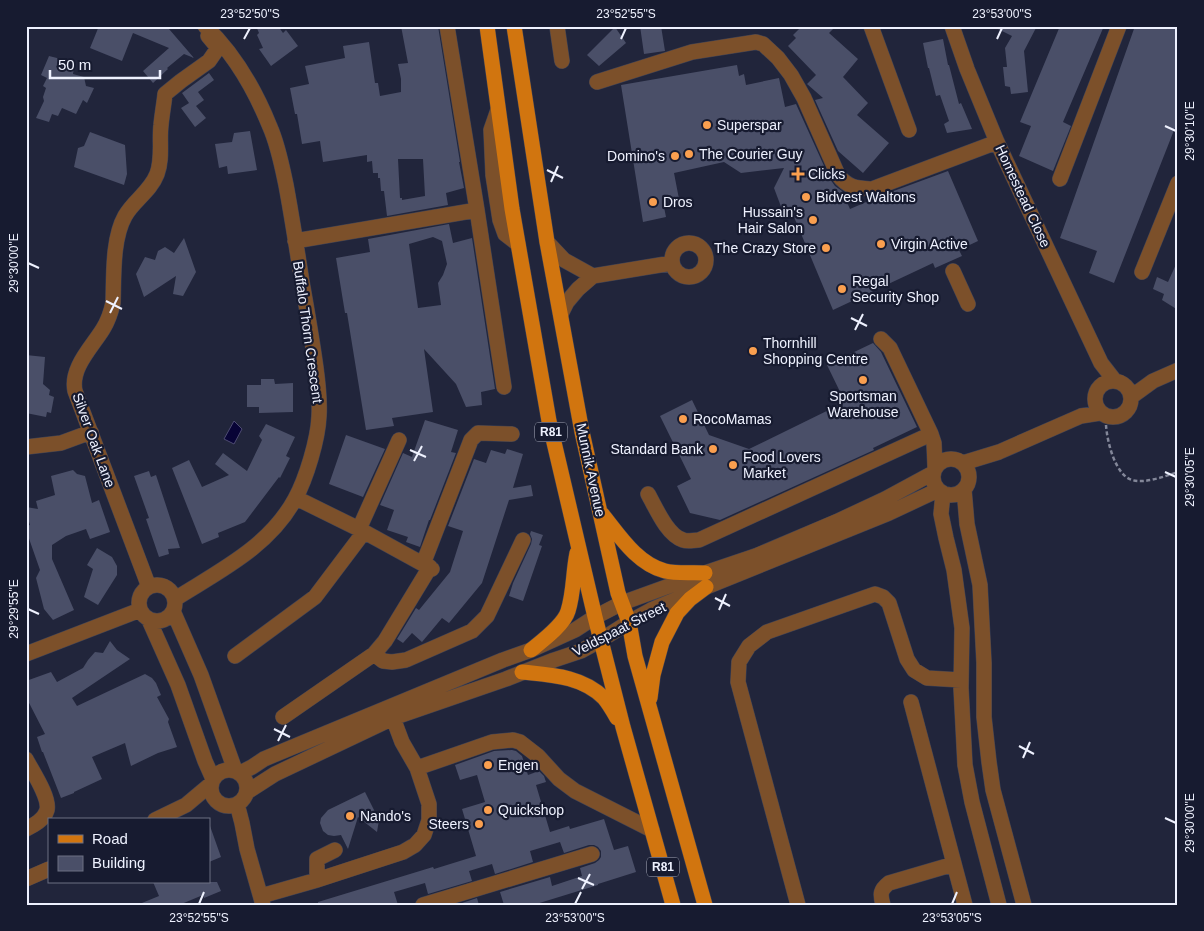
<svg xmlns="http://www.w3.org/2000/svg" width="1204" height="931" font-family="Arial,sans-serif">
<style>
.water{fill:#080436;stroke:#4d4b72}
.building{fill:#4a4f68;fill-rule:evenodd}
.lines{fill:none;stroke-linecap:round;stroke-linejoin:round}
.minor-casing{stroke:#3e4256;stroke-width:16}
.major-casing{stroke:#3e4256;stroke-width:16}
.path{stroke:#838799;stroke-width:2.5;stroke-dasharray:4 2.5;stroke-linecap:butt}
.minor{stroke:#7c502a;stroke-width:15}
.major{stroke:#d1750f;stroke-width:15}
.ticks{fill:none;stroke:#eef1fe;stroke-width:2}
.poi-dot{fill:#fa9f4f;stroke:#171b30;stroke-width:2}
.labels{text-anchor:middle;stroke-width:4.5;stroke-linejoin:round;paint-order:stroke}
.shield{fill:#171b30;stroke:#aeb1c0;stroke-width:1}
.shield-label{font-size:12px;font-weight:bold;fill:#eef1fe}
.poi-label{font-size:14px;fill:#eef1fe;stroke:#171b30;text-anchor:start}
.street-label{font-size:14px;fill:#eef1fe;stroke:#171b30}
.neatline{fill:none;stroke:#eef1fe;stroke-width:2}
.ticks-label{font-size:12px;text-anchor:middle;fill:#eef1fe}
</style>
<rect width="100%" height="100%" fill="#21253b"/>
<path class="water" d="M234,421L242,429L234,444L224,439Z"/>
<path class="building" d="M99,26H163L169,29L194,58L184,54L167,68L168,69L153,83L143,71L169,48L133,33L122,61L90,48Z
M256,26H278L283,33L286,30L298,46L271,66L259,49L263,48L257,35L259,33Z
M401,26H438L460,162H459L464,188L446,193L448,205L387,216L384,191H381L380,178H378V173H373L372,161L367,162V155L323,162L320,141L302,144L297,114H295L290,88L309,84L305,66L345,58L343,46L369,42L375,83H378L380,96L401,92V79L398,64L408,63ZM398,159H423L425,196L402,200V198H400Z
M640,26H661L665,51L644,54Z
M802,26H836L829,33L858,59L843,77L868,103L857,115L889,143L863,173L838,151L815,100L823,98L807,84L816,75L788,46L796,38L793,35Z
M992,26H1037L1024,51L1028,92L1011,94L1010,87L1005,86L1003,67H1007L1005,48L1012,36Z
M1060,26H1104L1063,122L1071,126L1053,171L1019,156L1031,126L1020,122Z
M1135,26H1178V120L1114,283L1089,273L1097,251L1060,238Z
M615,27L626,43L599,66L587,55Z
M943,39L948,65H949L959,104L961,103L972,129L947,133L944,124L949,121L940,95L936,96L929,68H928L923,43Z
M49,56L61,59V65L74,67L73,74L84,77L86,86L94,88L87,103L83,100L76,114L62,108L58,116L52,114L49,122L36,118L44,101L43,97L46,88L43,86L47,78L41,75Z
M737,65L739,76L744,74L746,85L779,78L785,107L796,104L830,179L835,186L842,191L850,209L880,196L948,171L978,241L959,250L962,256L935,268L933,263L833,310L794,217L783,212L774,188L784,168L741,173L724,162L674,173L679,199L663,202L666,217L643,222L621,85Z
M209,73L214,80L198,92L204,100L196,106L206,118L195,127L181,108L189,103L182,93Z
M250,131L257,170L228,174L227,166L219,168L215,144L232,142L234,133Z
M90,132L125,145L127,174L124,185L74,167L78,148L84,146Z
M449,224L453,243L472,238L495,389L481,392L482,405L466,407L456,384L424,349L433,412L392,418L394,426L366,430L347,313H345L336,258L370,252L368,239ZM433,237L442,241L447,264L443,275L438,283L441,305L418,308L409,244Z
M184,238L196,272L183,296L173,294L176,276L144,297L136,274L145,257L155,260L158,251L165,247L174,253Z
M1178,260V310L1162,300L1164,294L1153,289L1157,277L1168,282Z
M873,343L881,352L917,427L873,448L874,450L720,520L690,513L677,486L691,479L660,416L692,400L709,435L749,449L845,402L827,365Z
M26,355L45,357L43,384L50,390L49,395L54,397L51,413L47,412L46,417L26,413Z
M261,379H274L275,384L293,383V412L259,413V407H247V385H261Z
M425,420L458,430L451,452L456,453L430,520H429L420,547L406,542L408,537L387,530L394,510L380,505L403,453L412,457Z
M266,424L295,437L286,456L290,458L280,478L279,477L245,522L218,533L219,537L202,544L172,468L189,460L202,487L229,475L215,464L223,453L247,471L262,440L259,436Z
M346,435L385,449L363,497L329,484Z
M507,449L523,454L513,488L531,485L533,496L509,500L482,583L449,623L442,618L422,642L412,633L403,643L397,639L416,608L419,610L450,572L463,531L448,526L474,459L486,463L491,450L505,454Z
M73,470L77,474L85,476L92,503L99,500L110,532L90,539L86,529L66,536L52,545V559L74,610L53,620L44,609L36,578L40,570L26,530V526L30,525L26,512V507L38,509L36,501L55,495L51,476Z
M149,471L151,477L156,475L180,548L168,549L169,554L159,557L146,519L149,518L134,476Z
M531,531L543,535L539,545L542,546L523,601L509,596L513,583L531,544L532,539L530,534Z
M97,548L112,557L117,566V575L98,605L84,597L93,569L87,565Z
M110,641L117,650L130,659L72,698L77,706L145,674L152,678L156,683L161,695L157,697L169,719L168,722L177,747L158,753L131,766L125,743L92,757L102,779L74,792V793L61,798L43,752H42L37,737L45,734L26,697V681L51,672L57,682L83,668L88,660L95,652L103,653Z
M512,750L516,751L522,756L528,775L539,771L544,776L546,782L536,785L550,832L569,826L570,829L604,819L614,850L628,846L636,872L598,884V885L533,905H504L500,892L550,877L552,886L582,876L580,868L595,863L599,860L601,857V851L598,847L594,845H589L564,853L560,842L530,851L533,862L495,874L492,864L469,871L472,881L428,894L425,883L394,892L398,905H318V902L433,867L434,869L476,856L462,809L485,802L477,775L460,780L455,765L494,751Z
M365,792L379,820L377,832L358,817L348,849L341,835L334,836L328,835L323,831L320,823L321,818L328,810Z
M209,826H210L221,857L209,862Z
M153,882H217L221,891L204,898L203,895L179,905H137L159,896Z
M477,898L479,905H456Z"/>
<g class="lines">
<defs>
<path id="minor" d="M447,26L477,210L504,387
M557,26L562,61
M871,26L909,130
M952,26L967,69L997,142L1101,363L1115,381
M597,82L692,52L756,42L763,44L778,58L791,75L804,98L838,175C848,188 857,188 872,189L997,142
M498,110L491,130L493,175L500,220L505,234L518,244
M1060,179L1119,26
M295,241L477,210
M547,242L564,260L593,276
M672 260a17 17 0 1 1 34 0a17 17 0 1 1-34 0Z
M953,271L968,304
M1142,272L1178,183
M561,314L567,302L578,289L593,276L672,263
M881,339L890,348L931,434L934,443L935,467
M1095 399a18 18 0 1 1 36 0a18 18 0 1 1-36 0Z
M1131,397L1153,381L1178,370
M26,447L61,443L91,432
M933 477a18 18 0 1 1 36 0a18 18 0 1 1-36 0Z
M963,463L999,452L1081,416L1100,413
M964,489L967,524L980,585L984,663V717L989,762L993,790L1024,905
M943,493L941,514L946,538L954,570L962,628L961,688L965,765L972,802L999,905
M648,494C656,508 667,535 683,540C688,542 693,540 699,540L931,434
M296,498L359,529L432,569
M359,529L399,440
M423,564L471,440L478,433L512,434
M139 603a18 18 0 1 1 36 0a18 18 0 1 1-36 0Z
M149,587L75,391C70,368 92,347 103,329C108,321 111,312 113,303C114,277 112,239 125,216C134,200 150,192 157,174C163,158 159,141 161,125C162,114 164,104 165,94L181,81L209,61L218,48L208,36
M175,599C219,571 269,547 295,499C306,479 318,440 319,416C320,400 318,383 316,368C312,339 307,310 302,282C297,250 292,217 286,185C282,166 278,145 270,127C255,90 235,54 205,26
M173,611L201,675L235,770
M149,620L178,685L205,761L213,779
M26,654L140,610
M374,654L383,661L392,662L406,660L472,631L487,616L523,540
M235,656L315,597L364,532
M911,702L965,905
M283,717L374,654L385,641L430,567
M26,759C32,771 50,797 47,810C44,820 34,825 26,829
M417,768L492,742L513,740L520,742L538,756L559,779L575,791L652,830
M211 788a18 18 0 1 1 36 0a18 18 0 1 1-36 0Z
M240,773L252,767L264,759L503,660L531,650L575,630L595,617L622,603L705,573L758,555L838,521L885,499L933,473
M247,792L275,774L393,718L506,679L554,660L581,651L601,640L629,622L651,610L706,587L889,513L938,490
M237,804L242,823L247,849L263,905
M155,820L186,805L211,784
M26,879L49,869
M317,880V859L335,850
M261,896L317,880L403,852L415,845L424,835L429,820V804L417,768L402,742L393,718
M423,905L592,854
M798,905L738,682L739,662L749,646L767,632L875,594L883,597L889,603L907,659L914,670L927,678L961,680
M883,905C880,894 880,890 889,883L954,864"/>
<path id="major" d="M487,26L512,209L549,421L595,617L623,727L673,905
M514,26L547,242L582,432L618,593L629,622L635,656L705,905
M602,514C619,535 637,564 665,571C678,574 692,572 705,573
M531,650C542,641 564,625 568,611C574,592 573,572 577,553
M522,672C551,675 582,676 604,698C609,704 613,711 617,718
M650,698L653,675L662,642L677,613L690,599L706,587"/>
</defs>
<use href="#minor" class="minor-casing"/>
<use href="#major" class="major-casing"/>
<path class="path" d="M1106,425C1107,441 1115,475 1132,480C1144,484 1166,476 1178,472"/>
<use href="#minor" class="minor"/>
<use href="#major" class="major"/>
</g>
<path class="ticks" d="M244,39L250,28M621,39L626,28M997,39L1002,28M1165,126L1176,131M547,170L563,178M551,182L558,166M28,263L39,268M106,301L122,309M110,313L118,297M851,318L867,326M855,330L863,314M410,450L426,457M414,461L422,446M1165,472L1176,477M715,598L730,606M28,609L39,614M719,610L726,594M274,729L290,737M278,741L286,725M1019,746L1034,754M1023,758L1030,742M1165,818L1176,823M578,878L594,885M582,889L590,874M199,904L204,892M575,904L581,892M952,904L957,892"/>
<g class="poi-dot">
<circle cx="707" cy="125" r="5"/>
<circle cx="689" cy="154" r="5"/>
<circle cx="675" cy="156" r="5"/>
<path d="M795.5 166.5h5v5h5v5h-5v5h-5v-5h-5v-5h5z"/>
<circle cx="806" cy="197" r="5"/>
<circle cx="653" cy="202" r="5"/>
<circle cx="813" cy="220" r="5"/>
<circle cx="881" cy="244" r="5"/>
<circle cx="826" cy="248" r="5"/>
<circle cx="842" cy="289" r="5"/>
<circle cx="753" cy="351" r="5"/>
<circle cx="863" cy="380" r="5"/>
<circle cx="683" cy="419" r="5"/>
<circle cx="713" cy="449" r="5"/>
<circle cx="733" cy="465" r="5"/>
<circle cx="488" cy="765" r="5"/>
<circle cx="488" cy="810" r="5"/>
<circle cx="350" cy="816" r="5"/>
<circle cx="479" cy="824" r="5"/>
</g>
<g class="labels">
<g class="shield">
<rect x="535" y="422.5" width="32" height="19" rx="4"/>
<rect x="647" y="857.5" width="32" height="19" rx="4"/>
</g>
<g class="shield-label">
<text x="551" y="436">R81</text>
<text x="663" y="871">R81</text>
</g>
<g class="poi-label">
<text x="717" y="130">Superspar</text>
<text x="699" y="159">The Courier Guy</text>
<text x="665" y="161" text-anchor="end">Domino's</text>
<text x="808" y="179">Clicks</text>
<text x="816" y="202">Bidvest Waltons</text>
<text x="663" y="207">Dros</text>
<text x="803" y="217" text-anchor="end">Hussain's<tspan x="803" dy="16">Hair Salon</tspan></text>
<text x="891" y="249">Virgin Active</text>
<text x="816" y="253" text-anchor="end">The Crazy Store</text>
<text x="852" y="286">Regal<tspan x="852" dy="16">Security Shop</tspan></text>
<text x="763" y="348">Thornhill<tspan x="763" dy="16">Shopping Centre</tspan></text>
<text x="863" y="401" text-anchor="middle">Sportsman<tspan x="863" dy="16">Warehouse</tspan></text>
<text x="693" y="424">RocoMamas</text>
<text x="703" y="454" text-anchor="end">Standard Bank</text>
<text x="743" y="462">Food Lovers<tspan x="743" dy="16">Market</tspan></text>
<text x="498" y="770">Engen</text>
<text x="498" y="815">Quickshop</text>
<text x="360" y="821">Nando's</text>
<text x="469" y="829" text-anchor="end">Steers</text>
</g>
<g class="street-label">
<text transform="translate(1023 196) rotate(65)" y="5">Homestead Close</text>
<text transform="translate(308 332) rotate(82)" y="5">Buffalo Thorn Crescent</text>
<text transform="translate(94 440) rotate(70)" y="5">Silver Oak Lane</text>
<text transform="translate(591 470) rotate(78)" y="5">Munnik Avenue</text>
<text transform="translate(619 629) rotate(-27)" y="5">Veldspaat Street</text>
</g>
</g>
<rect width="1204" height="931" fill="none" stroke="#171b30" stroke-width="55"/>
<rect x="48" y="818" width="162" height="65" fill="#171b30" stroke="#6d7182"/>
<rect x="58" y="835" width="25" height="8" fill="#d1750f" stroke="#6d7182"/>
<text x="92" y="844" font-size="15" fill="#eef1fe">Road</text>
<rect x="58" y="856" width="25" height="15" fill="#4a4f68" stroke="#6d7182"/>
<text x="92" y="868" font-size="15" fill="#eef1fe">Building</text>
<path d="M50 70v8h110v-8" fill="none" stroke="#eef1fe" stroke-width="2.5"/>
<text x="58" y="70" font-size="15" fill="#eef1fe" stroke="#171b30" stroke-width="4" paint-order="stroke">50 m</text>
<rect x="28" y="28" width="1148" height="876" class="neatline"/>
<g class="ticks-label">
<text x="250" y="18">23°52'50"S</text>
<text x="626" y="18">23°52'55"S</text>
<text x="1002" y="18">23°53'00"S</text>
<text transform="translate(1190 131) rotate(-90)" y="4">29°30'10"E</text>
<text transform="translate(14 263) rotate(-90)" y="4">29°30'00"E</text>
<text transform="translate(1190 477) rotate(-90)" y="4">29°30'05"E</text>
<text transform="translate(14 609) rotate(-90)" y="4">29°29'55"E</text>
<text transform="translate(1190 823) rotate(-90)" y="4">29°30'00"E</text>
<text x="199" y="922">23°52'55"S</text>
<text x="575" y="922">23°53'00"S</text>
<text x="952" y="922">23°53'05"S</text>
</g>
</svg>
